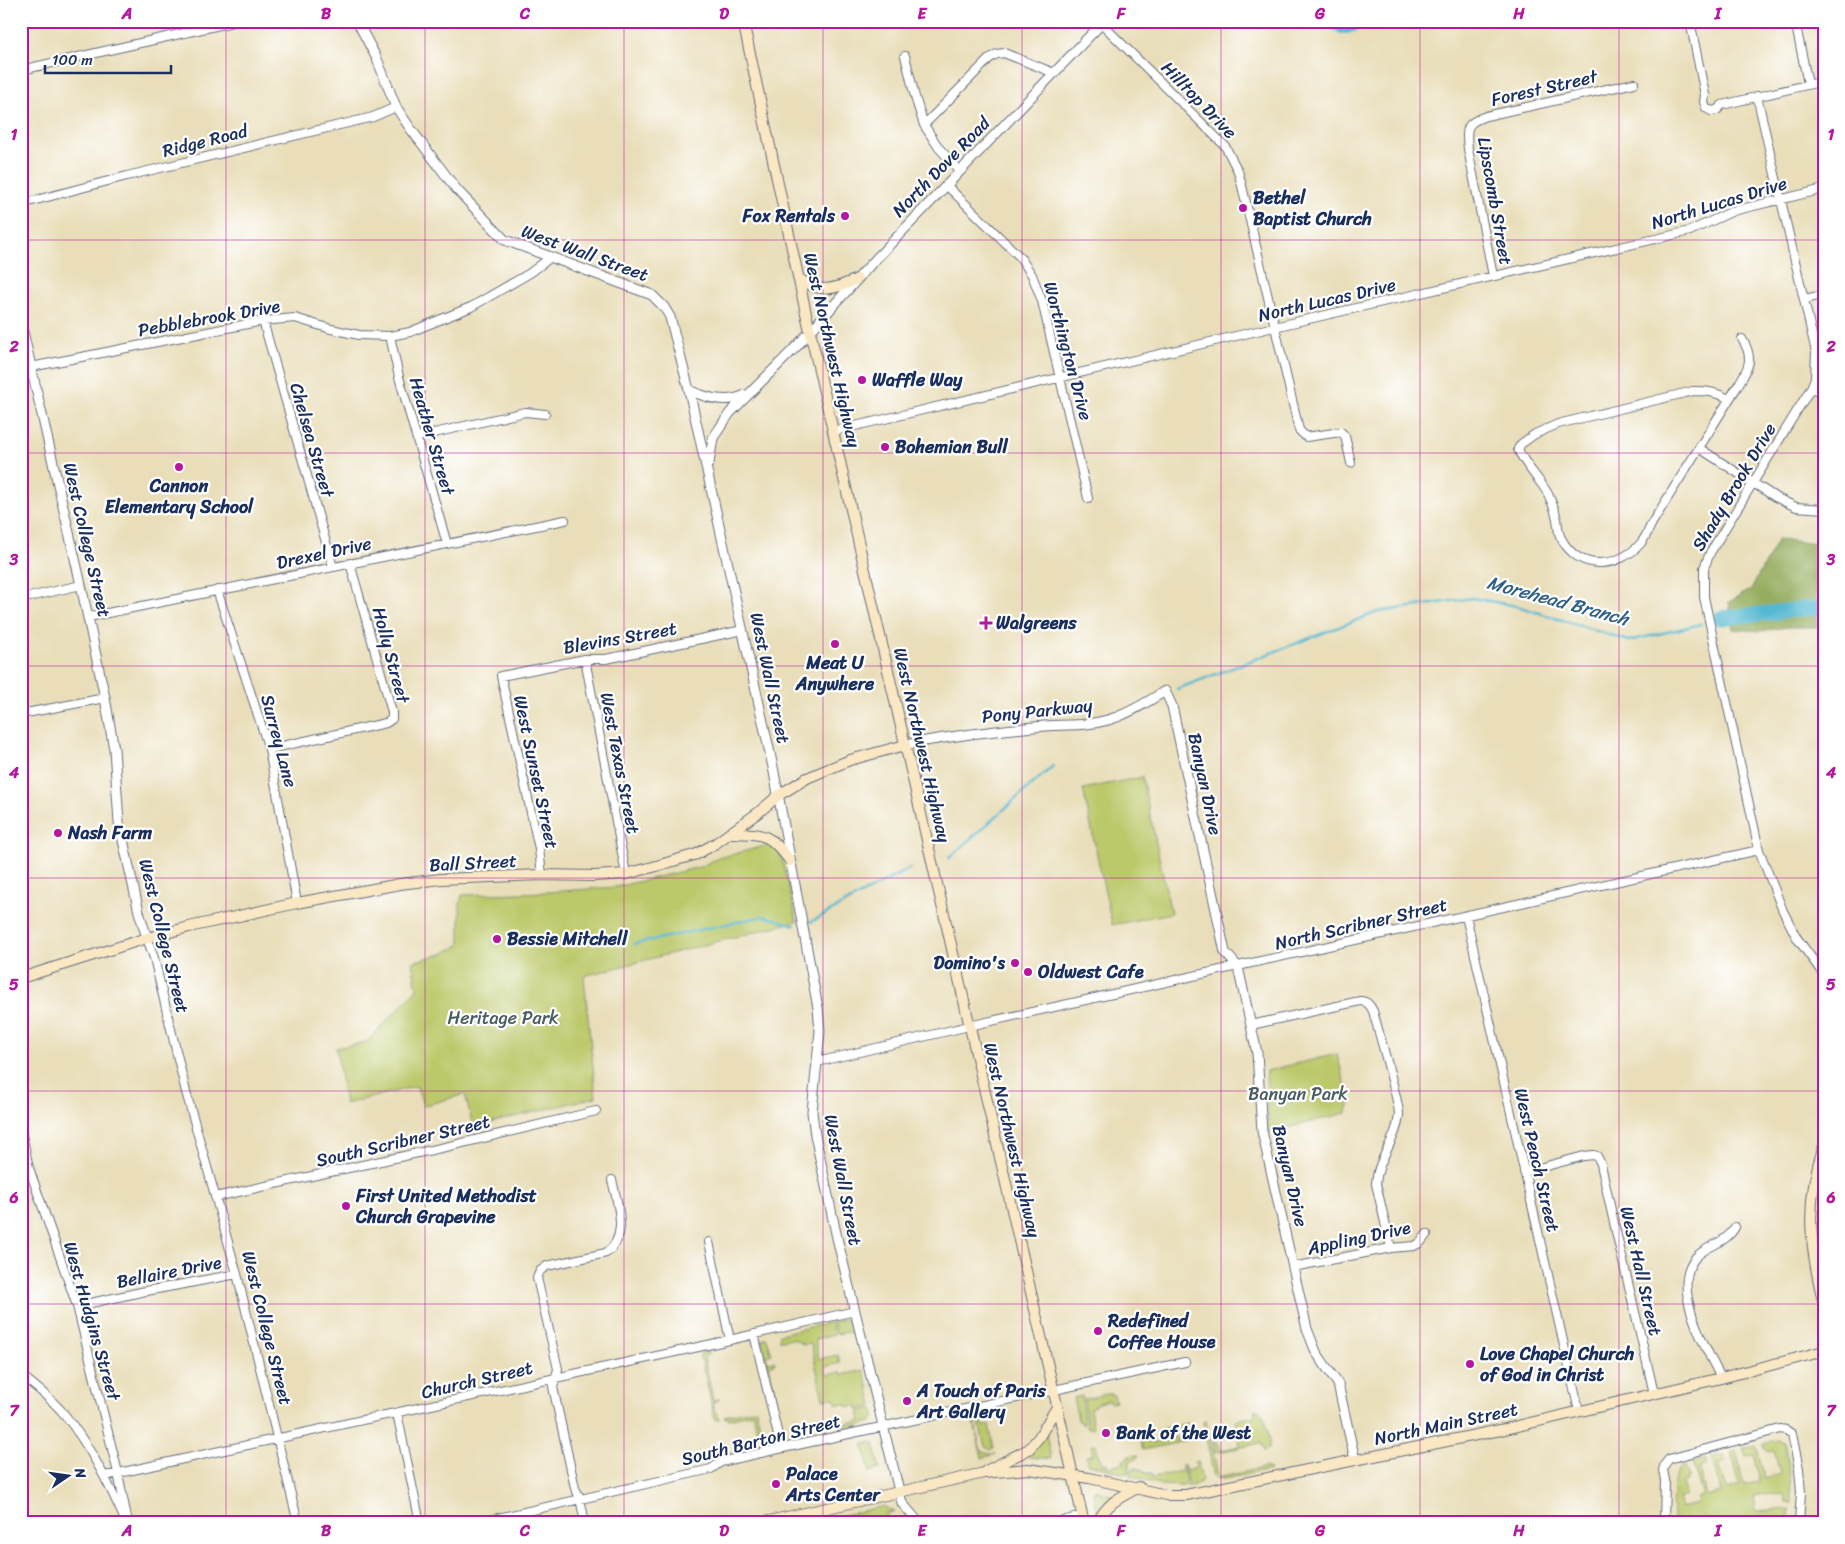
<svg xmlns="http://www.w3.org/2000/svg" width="1845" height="1544" font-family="Sriracha,sans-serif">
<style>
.green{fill:#bcc96b;stroke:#6c7c64}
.forest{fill:#95ad5f;stroke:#586e5e}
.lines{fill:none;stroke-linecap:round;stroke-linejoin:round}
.stream{stroke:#52b8d0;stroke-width:2.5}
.river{stroke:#52b8d0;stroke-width:15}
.minor-casing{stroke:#636c7e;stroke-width:10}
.tertiary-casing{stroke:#636c7e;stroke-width:11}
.secondary-casing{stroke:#636c7e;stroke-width:12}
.minor{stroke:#fff;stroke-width:8}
.tertiary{stroke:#fff;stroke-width:9}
.secondary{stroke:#fae7c3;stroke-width:10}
.grid{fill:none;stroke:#b5179e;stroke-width:1;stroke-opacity:0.55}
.poi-dot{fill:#b5179e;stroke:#fff;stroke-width:2}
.labels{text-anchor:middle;stroke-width:4.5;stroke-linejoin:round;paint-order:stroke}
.street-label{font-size:18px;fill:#1b2f5e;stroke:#fff}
.poi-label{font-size:18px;font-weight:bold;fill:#1b2f5e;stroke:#fff;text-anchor:start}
.park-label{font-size:18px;fill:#4b5d62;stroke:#fff}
.water-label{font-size:19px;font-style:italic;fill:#2e5f86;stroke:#fff}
.neatline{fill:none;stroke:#b5179e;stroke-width:2}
.grid-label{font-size:16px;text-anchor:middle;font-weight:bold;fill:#b5179e}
</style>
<rect width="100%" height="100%" fill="#fff"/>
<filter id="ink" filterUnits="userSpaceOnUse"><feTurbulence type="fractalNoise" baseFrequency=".02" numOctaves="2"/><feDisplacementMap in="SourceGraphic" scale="10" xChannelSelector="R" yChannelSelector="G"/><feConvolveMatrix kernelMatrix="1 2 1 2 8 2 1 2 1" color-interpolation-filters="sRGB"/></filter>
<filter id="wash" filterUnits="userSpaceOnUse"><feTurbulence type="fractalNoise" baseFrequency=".0096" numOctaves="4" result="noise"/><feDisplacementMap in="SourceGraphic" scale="20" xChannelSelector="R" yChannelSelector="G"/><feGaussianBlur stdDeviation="1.12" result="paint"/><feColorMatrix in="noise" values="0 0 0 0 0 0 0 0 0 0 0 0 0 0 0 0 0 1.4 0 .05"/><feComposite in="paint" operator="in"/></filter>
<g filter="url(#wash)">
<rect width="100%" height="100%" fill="#e9deb9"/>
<path class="green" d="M1142,777L1171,913L1112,925L1083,789Z
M769,845L780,851L797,921L584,976L596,1097L473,1127L465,1094L423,1106L417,1086L345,1104L336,1048L367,1042L417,989L412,962L442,954L460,945V904L462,895L547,892L616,887L700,867L718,858Z
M1337,1054L1350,1103L1346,1113L1268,1133L1266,1071Z
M844,1319C851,1320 854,1324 856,1331L836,1334L833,1322Z
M831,1322L834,1335L815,1339L819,1359L838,1355L840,1363L825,1367L827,1375L841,1372L842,1375L864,1370L873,1406L857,1409L856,1405L848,1407L847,1404H836L835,1398L823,1399L811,1344L803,1345C794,1337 790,1340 779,1340L780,1334Z
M764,1338H767L772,1354L766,1356L768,1362L774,1361L775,1363L769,1366L776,1399L762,1342Z
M707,1351L709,1352V1354L704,1356L713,1400L720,1399L713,1402L715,1411L717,1412L719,1419L715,1420L702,1362L699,1356L701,1355V1352Z
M1111,1393V1395H1114L1116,1402L1111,1403L1110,1400L1095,1404V1406L1090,1408L1093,1428H1087L1084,1399Z
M1082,1396L1084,1424L1082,1425L1081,1420H1078L1073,1398Z
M873,1408L875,1417L871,1422L846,1429V1424L861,1421L859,1411Z
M756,1409L761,1431L757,1432L753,1413L728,1419L727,1417L725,1418L724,1416Z
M1257,1409C1266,1414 1272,1439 1268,1449L1264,1451L1261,1443L1215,1453L1213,1440L1215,1443L1218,1442L1220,1450L1240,1446L1238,1435L1241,1434L1237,1429L1236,1420L1255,1416L1254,1410Z
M982,1411L987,1416H977C974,1422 978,1443 981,1449C984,1454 992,1454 996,1454L982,1458L972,1413Z
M986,1418L987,1420L982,1422L983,1426L989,1425L994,1448L991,1450L985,1447L979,1423L981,1419Z
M1204,1420H1206L1218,1474L1214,1477L1203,1423Z
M1188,1423L1186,1428L1190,1430L1192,1427L1194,1439L1179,1442L1178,1437L1186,1435L1188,1432L1185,1429L1177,1431L1175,1426Z
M1173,1426L1175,1432L1165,1434V1439L1176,1437L1177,1443L1143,1450L1141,1441L1146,1440L1147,1443L1152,1442L1153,1444L1160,1442L1158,1430Z
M1046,1433L1051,1459L1029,1457L1027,1454Z
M1778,1440L1784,1442C1789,1462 1791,1482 1791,1503H1785L1784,1494L1755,1495L1754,1501H1755L1756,1511L1790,1509L1789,1520L1757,1515L1756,1523H1708L1709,1521L1701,1515L1695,1523H1673C1673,1508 1669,1469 1685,1466L1689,1478L1686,1479L1687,1482L1682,1483L1686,1495L1678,1498L1681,1508L1697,1504L1698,1497L1703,1496L1692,1462L1704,1459L1706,1465L1699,1469L1706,1496L1721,1492L1711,1457L1724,1454L1725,1462L1718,1464L1726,1489L1740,1485L1731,1452L1736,1451L1745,1485L1760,1481L1753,1454L1746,1456L1743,1448L1756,1445L1765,1479L1780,1474L1774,1450L1767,1451V1449H1764L1763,1443Z
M874,1442L880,1469L870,1472L863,1444Z
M1096,1444L1099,1458H1101L1102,1464L1107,1463L1108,1466L1124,1463L1123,1459L1128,1458V1456L1139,1455L1136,1459L1130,1461V1468L1126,1474L1089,1464L1086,1456L1093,1455L1091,1446Z
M1198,1461L1202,1480L1199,1484L1188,1486L1184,1464L1186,1471L1196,1468L1195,1462Z
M1182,1464L1186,1484L1184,1486L1161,1485L1130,1475L1129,1473L1132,1469L1137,1468L1146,1473H1152L1153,1477L1182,1471Z
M1266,1467L1270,1470L1224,1479L1217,1478Z
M1094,1490L1114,1496L1098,1513L1093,1493Z
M884,1506L894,1512L885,1514L893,1523H809Z"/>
<path class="forest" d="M1778,539L1824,545V627H1788L1760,631L1733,629L1729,602L1751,589Z"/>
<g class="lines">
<path class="stream" d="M1177,689L1378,612L1472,598L1517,606L1629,641L1701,624
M949,858L1053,766
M811,922L910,868
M634,944L764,916L795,925"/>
<path class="river" d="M1338,21V24L1344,27L1364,21
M1721,618L1824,607"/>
</g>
</g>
<g filter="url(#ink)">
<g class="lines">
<defs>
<path id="minor" d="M1690,21L1705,95L1704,102L1706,108L1711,111L1717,110L1722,105L1824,81
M1795,21L1808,84
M1102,24L1225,146L1238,171L1242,186L1299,430L1306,437L1341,432L1345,436L1351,463
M905,56L915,97L924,125
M21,70L237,21
M1757,96L1816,352L1815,378L1811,388L1710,553L1704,568V597L1759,850L1783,911L1797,938L1824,975
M960,171L939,148L924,125L990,58L997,54L1004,53L1054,73
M946,185L1020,257L1032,275L1042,301L1088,498
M21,204L127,176L373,117L396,107
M1493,276L1468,149C1466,128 1465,123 1486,116L1634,83
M1804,299L1824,295
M263,321L333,567
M390,336L399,377L447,544
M31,367L263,321L295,318L331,329L359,335L390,336L410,332L471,307L530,273L551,257
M1811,388L1824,393
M1729,399C1717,392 1707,391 1693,391L1558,424L1535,434L1521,444L1518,449C1525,466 1539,478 1548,494C1552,502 1555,510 1557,519C1558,525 1558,533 1561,538C1579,572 1618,569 1641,543C1646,537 1649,529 1652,523L1737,387C1748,369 1755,359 1742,339
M834,431L1274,327L1690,231L1733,211L1824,189
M417,437L525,412L545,414
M1699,448L1775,497L1796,507L1824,509
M217,590L269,749L297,903
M21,599L81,585
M88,617L565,520
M585,659L626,874
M21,714L105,698
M269,749L386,723L392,719V712L350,563
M542,875L539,849L501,676L585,659H606L743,630
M1466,916L1579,1411
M147,938L154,958L186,1092L237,1274L298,1523
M1251,1025L1360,1001C1367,1001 1370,1005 1373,1011C1380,1037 1388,1063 1394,1089C1396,1097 1399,1107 1399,1115C1397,1140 1377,1159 1376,1184L1391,1248
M817,1062L969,1026L1759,850
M21,1130L29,1168L77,1306L118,1473L128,1523
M1524,1172L1584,1156L1593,1155L1597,1156L1601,1164C1617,1241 1637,1317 1654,1394
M215,1197L450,1146L596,1111
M709,1242L730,1340
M1293,1267L1391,1248L1414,1246L1420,1243L1427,1234
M77,1306L141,1292L237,1274
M754,1334L781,1448
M21,1375C36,1387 52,1399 64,1414C90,1446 108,1482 125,1520
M1721,1378C1707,1350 1669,1286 1696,1257C1707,1245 1727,1243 1735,1227
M397,1413L420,1523
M105,1476L712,1344L855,1311
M476,1523L711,1469L721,1462L783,1448L1185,1362
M585,1523L580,1498L575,1488L553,1387L558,1369L537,1278L540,1271L547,1266L606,1253C630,1236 617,1203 612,1180
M1054,1523L1082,1516
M1664,1523L1665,1480L1663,1470L1665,1464L1669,1459L1780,1429L1786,1430L1792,1434L1799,1469L1801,1493L1799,1523"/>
<path id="tertiary" d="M357,21L377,59L396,107L410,128L457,190L505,240L652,295L664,307L670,317L689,390L773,767L818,1008L820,1031L812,1112L815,1135L837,1238L902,1503L919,1523
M21,323L81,585L105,698L114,749L119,822L139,912L147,938
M689,390C706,398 727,404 745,395
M709,463L713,438L730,413L797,346L871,264L1104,21
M905,745C948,736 991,731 1034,727C1061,724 1089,727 1114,718C1132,712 1149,701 1165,691L1172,706L1225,952L1238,967L1257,1053L1262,1131L1307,1329L1316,1352L1338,1384L1355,1460"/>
<path id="secondary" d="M743,21L807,318L1084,1523
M798,278C820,294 834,290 857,279
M732,833C765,834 770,834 790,861
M21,978L147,938L189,927L297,903L400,884L441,879L542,875L595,876L626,874L653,867L697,854L716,843L759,812L779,795L807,778L850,760L905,745
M1824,1146C1804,1202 1810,1249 1824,1304
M986,1471L1029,1449L1039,1437L1057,1407
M760,1523L984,1473L1028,1469L1089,1478L1166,1495H1186L1505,1429L1721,1378L1824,1351
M1097,1523C1108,1502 1119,1498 1139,1487"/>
</defs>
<use href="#minor" class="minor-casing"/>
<use href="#tertiary" class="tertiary-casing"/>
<use href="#secondary" class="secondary-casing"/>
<use href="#minor" class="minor"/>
<use href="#tertiary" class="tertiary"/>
<use href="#secondary" class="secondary"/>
</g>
</g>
<path class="grid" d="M226,21V1523M425,21V1523M624,21V1523M823,21V1523M1022,21V1523M1221,21V1523M1420,21V1523M1619,21V1523M21,240H1824M21,453H1824M21,666H1824M21,878H1824M21,1091H1824M21,1304H1824"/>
<g class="poi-dot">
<circle cx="1243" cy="208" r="5"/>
<circle cx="845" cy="216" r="5"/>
<circle cx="862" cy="380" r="5"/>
<circle cx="885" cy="447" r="5"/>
<circle cx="179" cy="467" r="5"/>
<path d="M983.5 615.5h5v5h5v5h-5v5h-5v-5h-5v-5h5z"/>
<circle cx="835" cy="644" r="5"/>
<circle cx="58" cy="833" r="5"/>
<circle cx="497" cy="939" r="5"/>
<circle cx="1015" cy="963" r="5"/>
<circle cx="1028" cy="972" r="5"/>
<circle cx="346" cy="1206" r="5"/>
<circle cx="1098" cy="1331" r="5"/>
<circle cx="1470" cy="1364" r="5"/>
<circle cx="907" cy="1401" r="5"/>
<circle cx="1106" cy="1433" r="5"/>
<circle cx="776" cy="1484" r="5"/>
</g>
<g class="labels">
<g class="street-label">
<text transform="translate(1544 88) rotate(-13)" y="6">Forest Street</text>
<text transform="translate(1199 100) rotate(46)" y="6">Hilltop Drive</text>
<text transform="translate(205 141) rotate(-14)" y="6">Ridge Road</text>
<text transform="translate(941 167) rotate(-46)" y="6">North Dove Road</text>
<text transform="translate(1495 201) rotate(80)" y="6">Lipscomb Street</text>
<text transform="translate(1719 203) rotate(-17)" y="6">North Lucas Drive</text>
<text transform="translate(585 253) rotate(20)" y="6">West Wall Street</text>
<text transform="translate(1327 300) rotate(-13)" y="6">North Lucas Drive</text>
<text transform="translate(209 318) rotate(-10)" y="6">Pebblebrook Drive</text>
<text transform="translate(832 350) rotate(77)" y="6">West Northwest Highway</text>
<text transform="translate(1068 351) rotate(75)" y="6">Worthington Drive</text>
<text transform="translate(432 436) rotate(74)" y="6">Heather Street</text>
<text transform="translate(312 440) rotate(74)" y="6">Chelsea Street</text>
<text transform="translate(1734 487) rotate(-59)" y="6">Shady Brook Drive</text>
<text transform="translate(87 540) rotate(77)" y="6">West College Street</text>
<text transform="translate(324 553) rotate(-12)" y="6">Drexel Drive</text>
<text transform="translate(620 638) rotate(-10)" y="6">Blevins Street</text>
<text transform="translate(391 655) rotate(75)" y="6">Holly Street</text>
<text transform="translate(770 678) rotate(78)" y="6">West Wall Street</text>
<text transform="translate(1037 711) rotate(-6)" y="6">Pony Parkway</text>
<text transform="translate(279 741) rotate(75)" y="6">Surrey Lane</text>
<text transform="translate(922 745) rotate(77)" y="6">West Northwest Highway</text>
<text transform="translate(620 763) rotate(79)" y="6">West Texas Street</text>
<text transform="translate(536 772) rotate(78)" y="6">West Sunset Street</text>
<text transform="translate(1205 784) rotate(78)" y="6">Banyan Drive</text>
<text transform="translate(473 863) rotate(-3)" y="6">Ball Street</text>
<text transform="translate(1361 924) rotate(-13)" y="6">North Scribner Street</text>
<text transform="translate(164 936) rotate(76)" y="6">West College Street</text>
<text transform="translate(1012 1140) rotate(77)" y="6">West Northwest Highway</text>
<text transform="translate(403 1141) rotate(-13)" y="6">South Scribner Street</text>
<text transform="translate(1537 1160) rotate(77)" y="6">West Peach Street</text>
<text transform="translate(1290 1176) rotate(77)" y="6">Banyan Drive</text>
<text transform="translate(843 1180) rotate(79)" y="6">West Wall Street</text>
<text transform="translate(1359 1238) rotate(-12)" y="6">Appling Drive</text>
<text transform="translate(1641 1271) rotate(77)" y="6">West Hall Street</text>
<text transform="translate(169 1272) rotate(-11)" y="6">Bellaire Drive</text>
<text transform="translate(92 1321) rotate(74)" y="6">West Hudgins Street</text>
<text transform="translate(267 1328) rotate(76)" y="6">West College Street</text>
<text transform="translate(477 1380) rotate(-13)" y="6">Church Street</text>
<text transform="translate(1446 1424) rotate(-12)" y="6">North Main Street</text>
<text transform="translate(761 1440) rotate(-14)" y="6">South Barton Street</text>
</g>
<g class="poi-label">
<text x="1253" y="204">Bethel<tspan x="1253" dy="21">Baptist Church</tspan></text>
<text x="835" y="222" text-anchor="end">Fox Rentals</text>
<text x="872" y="386">Waffle Way</text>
<text x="895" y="453">Bohemian Bull</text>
<text x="179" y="492" text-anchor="middle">Cannon<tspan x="179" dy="21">Elementary School</tspan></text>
<text x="996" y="629">Walgreens</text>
<text x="835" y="669" text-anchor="middle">Meat U<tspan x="835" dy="21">Anywhere</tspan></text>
<text x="68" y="839">Nash Farm</text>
<text x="507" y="945">Bessie Mitchell</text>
<text x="1005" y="969" text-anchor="end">Domino's</text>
<text x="1038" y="978">Oldwest Cafe</text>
<text x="356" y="1202">First United Methodist<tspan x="356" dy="21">Church Grapevine</tspan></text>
<text x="1108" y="1327">Redefined<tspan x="1108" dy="21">Coffee House</tspan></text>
<text x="1480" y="1360">Love Chapel Church<tspan x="1480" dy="21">of God in Christ</tspan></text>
<text x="917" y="1397">A Touch of Paris<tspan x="917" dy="21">Art Gallery</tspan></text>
<text x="1116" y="1439">Bank of the West</text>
<text x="786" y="1480">Palace<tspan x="786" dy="21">Arts Center</tspan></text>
</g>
<g class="park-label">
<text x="503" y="1024">Heritage Park</text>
<text x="1298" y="1100">Banyan Park</text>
</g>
<g class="water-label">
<text transform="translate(1558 600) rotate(15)" y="7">Morehead Branch</text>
</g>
</g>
<rect width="1845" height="1544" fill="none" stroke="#fff" stroke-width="55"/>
<g transform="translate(68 1476) rotate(77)" stroke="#ffffff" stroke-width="4" paint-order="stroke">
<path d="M0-4L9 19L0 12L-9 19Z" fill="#1b2f5e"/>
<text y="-8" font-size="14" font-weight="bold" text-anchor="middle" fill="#1b2f5e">N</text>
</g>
<path d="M45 65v8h126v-8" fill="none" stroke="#1b2f5e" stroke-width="2.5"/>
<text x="52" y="65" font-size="15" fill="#1b2f5e" stroke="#ffffff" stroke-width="4" paint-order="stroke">100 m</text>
<rect x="28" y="28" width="1790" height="1488" class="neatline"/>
<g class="grid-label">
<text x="127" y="19">A</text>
<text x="326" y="19">B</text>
<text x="525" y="19">C</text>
<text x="724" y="19">D</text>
<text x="922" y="19">E</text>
<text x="1121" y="19">F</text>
<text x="1320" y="19">G</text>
<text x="1519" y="19">H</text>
<text x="1718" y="19">I</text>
<text x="14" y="140">1</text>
<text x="1831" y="140">1</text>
<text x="14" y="352">2</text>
<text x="1831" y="352">2</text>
<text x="14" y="565">3</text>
<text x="1831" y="565">3</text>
<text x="14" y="778">4</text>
<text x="1831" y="778">4</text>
<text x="14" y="990">5</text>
<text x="1831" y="990">5</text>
<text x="14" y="1203">6</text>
<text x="1831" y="1203">6</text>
<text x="14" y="1416">7</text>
<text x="1831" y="1416">7</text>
<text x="127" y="1536">A</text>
<text x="326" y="1536">B</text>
<text x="525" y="1536">C</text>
<text x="724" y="1536">D</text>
<text x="922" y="1536">E</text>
<text x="1121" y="1536">F</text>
<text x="1320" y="1536">G</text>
<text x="1519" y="1536">H</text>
<text x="1718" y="1536">I</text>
</g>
</svg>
